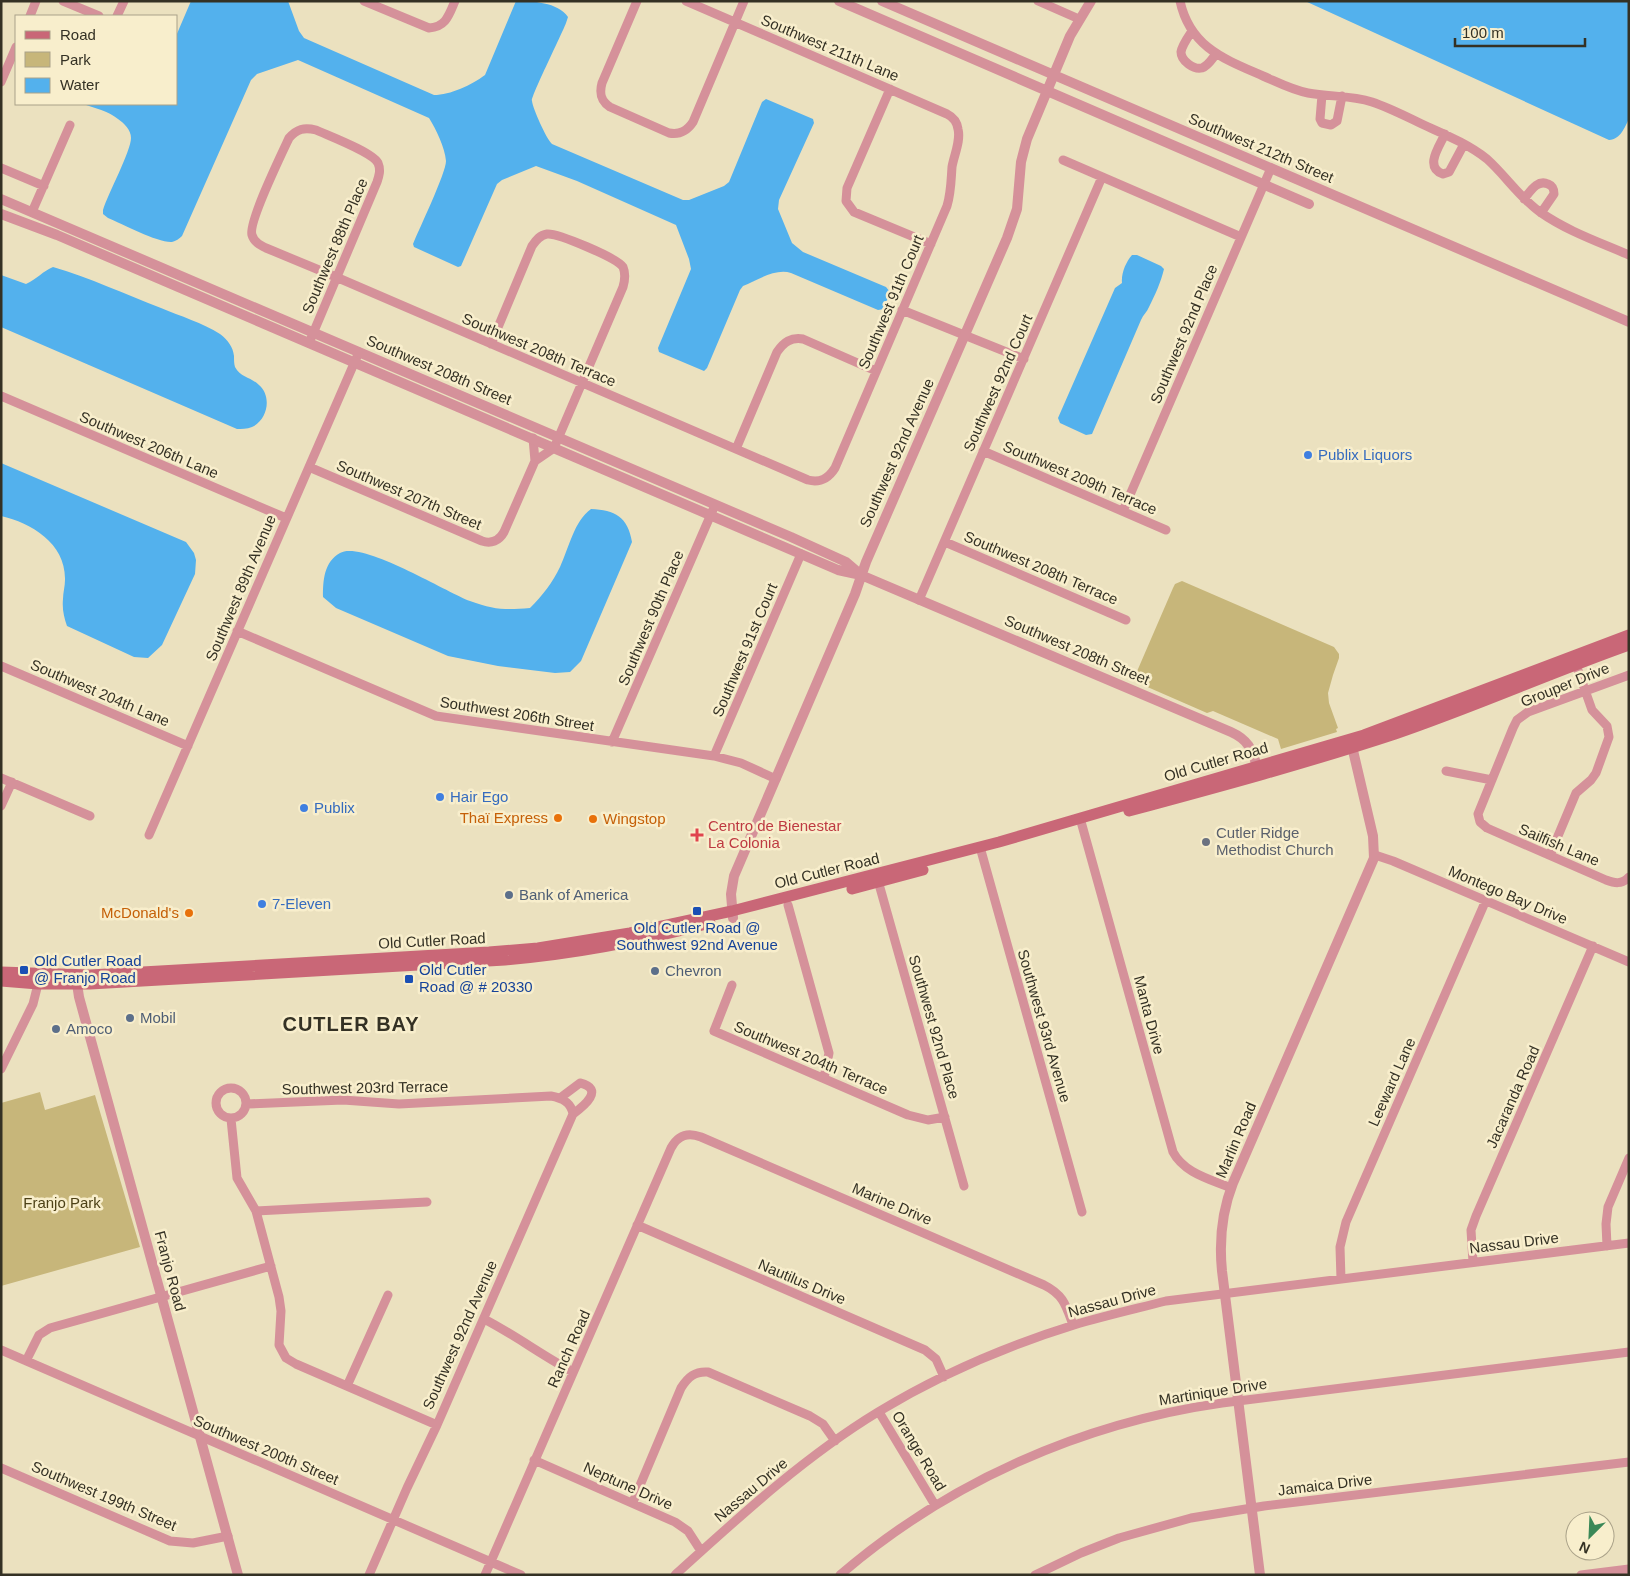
<svg xmlns="http://www.w3.org/2000/svg" width="1630" height="1576" font-family="Helvetica,sans-serif">
<style>
.green{fill:#c7b67a}
.water{fill:#53b1ed}
.lines{fill:none;stroke-linecap:round;stroke-linejoin:round}
.minor{stroke:#d5919a;stroke-width:9}
.tertiary{stroke:#d5919a;stroke-width:10}
.secondary{stroke:#c96777;stroke-width:11}
.shop-dot{fill:#3f7fe0;stroke:#f8eecc;stroke-width:2}
.food-dot{fill:#e8710a;stroke:#f8eecc;stroke-width:2}
.health-dot{fill:#e0444e;stroke:#f8eecc;stroke-width:2}
.worship-dot{fill:#6b7280;stroke:#f8eecc;stroke-width:2}
.service-dot{fill:#5c6f8a;stroke:#f8eecc;stroke-width:2}
.transit-dot{fill:#1a4fb4;stroke:#f8eecc;stroke-width:2}
.labels{text-anchor:middle;stroke-width:5;stroke-linejoin:round;paint-order:stroke}
.street-label{font-size:15px;fill:#343124;stroke:#f8eecc}
.shop-label{font-size:15px;fill:#366cbe;stroke:#f8eecc;text-anchor:start}
.food-label{font-size:15px;fill:#c56008;stroke:#f8eecc;text-anchor:end}
.health-label{font-size:15px;fill:#be3a42;stroke:#f8eecc;text-anchor:start}
.worship-label{font-size:15px;fill:#5b616d;stroke:#f8eecc;text-anchor:start}
.service-label{font-size:15px;fill:#4e5e75;stroke:#f8eecc;text-anchor:start}
.transit-label{font-size:15px;fill:#164399;stroke:#f8eecc;text-anchor:start}
.park-label{font-size:15px;fill:#4d4117;stroke:#f8eecc}
.district-label{font-size:20px;font-weight:bold;letter-spacing:1px;fill:#343124;stroke:#f8eecc}
</style>
<rect width="100%" height="100%" fill="#ebe1bf"/>
<path class="green" d="M1182,581L1334,647L1339,654V658L1333,675L1328,693L1329,703L1338,728L1336,729L1337,732L1281,749L1278,739L1213,711L1207,713L1136,682L1135,676L1173,588L1175,584Z
M40,1092L45,1110L95,1095L140,1247L1,1286V1103Z"/>
<path class="water" d="M191,1H288L299,31L304,38L434,95C450,95 472,85 485,75L516,1C532,1 558,2 568,17L566,23C562,34 531,96 532,101C533,109 546,138 552,144L683,200H689L724,186L729,182L762,102L766,99L813,119L814,123L779,200L778,209L792,243L803,252L886,287L890,292L884,309L878,310L791,273C776,268 757,280 743,286L740,290L707,368L704,371L659,352L658,348L691,269L689,259L676,225L577,181L536,166L502,180L497,184L461,266L458,267L414,247L413,244C419,229 446,173 446,161C445,148 436,129 429,118L298,60L257,74L251,80L182,236C179,239 176,241 172,242C158,243 123,224 108,218L103,214V210C108,194 131,151 131,138C131,130 124,123 118,119C108,111 95,108 83,104H176V36Z
M1305,1H1629V119C1624,128 1621,139 1609,140Z
M1132,255H1137L1161,266L1164,269C1161,282 1155,295 1149,307C1147,312 1143,315 1141,320L1092,434L1086,435L1060,423L1058,418L1115,288L1122,283C1121,273 1126,262 1132,255Z
M53,267C90,278 125,294 161,308C180,316 203,323 220,334C228,340 233,347 234,356C234,360 234,364 235,367C241,378 251,377 259,385C272,396 268,420 252,427C247,429 241,429 237,429L1,327V275L26,284C37,279 43,271 53,267Z
M1,463L186,542L194,553L196,560L195,574L162,645L148,658L134,657L67,626C64,617 62,609 63,599C63,593 65,586 65,580C66,544 32,523 1,516Z
M591,509C615,510 628,517 632,542L581,661L570,672L555,673L498,666L448,656L336,608L323,597C323,580 324,562 340,553C362,540 446,592 470,601C494,610 506,610 530,608C542,596 553,582 560,567C569,548 574,521 591,509Z"/>
<g class="lines">
<path class="minor" d="M63,1L99,16
M364,1L429,28C446,27 449,15 455,1
M637,1L602,83C599,94 601,101 610,107L669,133C680,135 687,131 693,122L744,1
M1038,1L1079,19
M1180,1C1190,47 1224,59 1263,76C1277,82 1292,90 1308,93C1330,97 1351,95 1372,102C1390,108 1407,117 1424,125C1446,135 1468,144 1487,159C1506,176 1519,197 1540,212C1567,231 1599,242 1629,255
M30,16L36,1
M117,16L124,1
M1192,31C1188,37 1182,45 1181,52C1181,61 1194,70 1202,68C1208,66 1212,59 1216,54
M1,82L16,47
M890,89L847,188L846,201L854,212L931,244
M1322,95L1320,119L1322,123L1331,125L1337,121L1342,96
M1445,134C1439,147 1424,167 1443,174L1449,172L1464,144
M1063,160L1241,237
M1,168L44,186
M1524,199C1530,192 1537,179 1548,184C1553,186 1554,189 1554,194L1541,213
M32,212L70,125
M902,310L1024,359
M309,343L377,182C379,176 381,170 378,163C372,152 329,136 316,130C304,127 297,129 289,138C282,153 248,223 252,235C254,242 260,245 266,248L336,277L808,480C820,483 828,479 835,468L947,206C951,193 951,181 952,167C954,155 961,141 958,129C957,122 953,117 947,114L686,1
M1,396L286,518
M533,438L535,461
M736,449L777,352C784,342 791,337 803,339L876,371
M983,451L1166,530
M309,467L482,541C491,544 499,541 504,532L535,461L554,448L623,287C625,280 626,274 623,267C617,258 558,233 547,234C540,235 536,240 532,246L491,344
M1123,511L1271,168
M945,542L1126,620
M919,600L1102,177
M237,631L436,716L714,756L741,763L776,779
M1,666L188,746
M1629,675L1528,712L1517,720L1513,728L1478,814L1480,822L1487,828L1606,880C1614,883 1622,885 1629,877
M612,742L715,505
M714,756L801,554
M1446,771L1492,780
M1,778L90,816
M1,806L12,782
M1080,818L1173,1152C1184,1173 1210,1179 1231,1188
M149,835L359,352
M980,847L1082,1212
M1375,855L1393,861L1629,962
M1550,855L1576,793L1591,780L1596,773L1609,737L1607,726L1592,710L1574,659
M877,877L964,1186
M788,905L829,1053L824,1078
M732,985L714,1031L908,1115L928,1120L945,1117
M1,1069L33,1004L38,984
M216 1103a15 15 0 1 1 30 0a15 15 0 1 1-30 0Z
M560,1098L580,1083C605,1089 584,1106 573,1114
M247,1104L343,1100L399,1104L551,1096C562,1098 571,1102 573,1114L437,1425L407,1488L369,1575
M231,1119L237,1178L256,1211L279,1297L281,1311L279,1345L286,1358L296,1364L437,1425
M256,1211L427,1202
M637,1225L925,1350L936,1359L944,1377
M1607,1246L1606,1224L1608,1207L1629,1158
M1473,1262L1471,1230L1476,1216L1593,946
M1341,1279L1340,1247L1346,1222L1486,900
M484,1319C515,1335 543,1356 573,1372
M1,1350L521,1575
M26,1361L39,1335L50,1328L271,1266
M347,1386L388,1295
M879,1412L935,1505
M534,1460L675,1522L688,1531L701,1551
M1,1468L170,1541L193,1543L228,1536
M633,1502L681,1388C688,1377 695,1371 708,1372L810,1416L823,1424L835,1441
M485,1575L671,1148C678,1135 688,1132 701,1137L1044,1285C1064,1295 1066,1306 1073,1325
M675,1575C739,1517 804,1457 878,1412C939,1375 1006,1346 1074,1325C1104,1316 1135,1309 1166,1301L1629,1243
M840,1575C948,1482 1082,1423 1222,1403L1629,1352
M1035,1575L1081,1553L1119,1538L1191,1518L1264,1506L1629,1462
M1581,1575L1629,1569"/>
<path class="tertiary" d="M839,1L1309,204
M882,1L1629,322
M1,199L791,537L846,562L860,574
M1,214L57,235L838,570L861,575L1231,732C1251,741 1252,752 1259,772
M733,918L731,894L734,876L855,594L866,562L1007,238L1017,209L1021,162L1027,139L1070,36L1091,1
M76,977L79,997L238,1575
M1260,1575L1222,1271C1219,1241 1222,1211 1233,1183L1374,858L1373,836L1351,742"/>
<path class="secondary" d="M1129,811C1218,787 1307,763 1395,734C1474,707 1550,673 1629,645
M852,889L923,870
M1,972L90,975L489,952L538,948L630,933L732,911L999,842L1364,735L1629,635
M1,981L38,984H90L505,960C575,954 643,941 710,923"/>
</g>
<g class="shop-dot">
<circle cx="1308" cy="455" r="5"/>
<circle cx="440" cy="797" r="5"/>
<circle cx="304" cy="808" r="5"/>
<circle cx="262" cy="904" r="5"/>
</g>
<g class="food-dot">
<circle cx="558" cy="818" r="5"/>
<circle cx="593" cy="819" r="5"/>
<circle cx="189" cy="913" r="5"/>
</g>
<path class="health-dot" d="M694.5 827.5h5v5h5v5h-5v5h-5v-5h-5v-5h5z"/>
<circle class="worship-dot" cx="1206" cy="842" r="5"/>
<g class="service-dot">
<circle cx="509" cy="895" r="5"/>
<circle cx="655" cy="971" r="5"/>
<circle cx="130" cy="1018" r="5"/>
<circle cx="56" cy="1029" r="5"/>
</g>
<g class="transit-dot">
<rect x="692" y="906" width="10" height="10" rx="2.5"/>
<rect x="19" y="965" width="10" height="10" rx="2.5"/>
<rect x="404" y="974" width="10" height="10" rx="2.5"/>
</g>
<g class="labels">
<g class="street-label">
<text transform="translate(830 48) rotate(23)" y="5">Southwest 211th Lane</text>
<text transform="translate(1261 148) rotate(23)" y="5">Southwest 212th Street</text>
<text transform="translate(335 246) rotate(-67)" y="5">Southwest 88th Place</text>
<text transform="translate(891 302) rotate(-67)" y="5">Southwest 91th Court</text>
<text transform="translate(1184 334) rotate(-67)" y="5">Southwest 92nd Place</text>
<text transform="translate(539 350) rotate(23)" y="5">Southwest 208th Terrace</text>
<text transform="translate(439 370) rotate(23)" y="5">Southwest 208th Street</text>
<text transform="translate(998 383) rotate(-66)" y="5">Southwest 92nd Court</text>
<text transform="translate(149 445) rotate(23)" y="5">Southwest 206th Lane</text>
<text transform="translate(897 453) rotate(-66)" y="5">Southwest 92nd Avenue</text>
<text transform="translate(1080 478) rotate(23)" y="5">Southwest 209th Terrace</text>
<text transform="translate(409 495) rotate(23)" y="5">Southwest 207th Street</text>
<text transform="translate(1041 568) rotate(23)" y="5">Southwest 208th Terrace</text>
<text transform="translate(241 588) rotate(-67)" y="5">Southwest 89th Avenue</text>
<text transform="translate(651 618) rotate(-67)" y="5">Southwest 90th Place</text>
<text transform="translate(745 650) rotate(-67)" y="5">Southwest 91st Court</text>
<text transform="translate(1077 650) rotate(23)" y="5">Southwest 208th Street</text>
<text transform="translate(1565 685) rotate(-22)" y="5">Grouper Drive</text>
<text transform="translate(100 693) rotate(23)" y="5">Southwest 204th Lane</text>
<text transform="translate(517 714) rotate(9)" y="5">Southwest 206th Street</text>
<text transform="translate(1216 762) rotate(-16)" y="5">Old Cutler Road</text>
<text transform="translate(1559 845) rotate(23)" y="5">Sailfish Lane</text>
<text transform="translate(827 871) rotate(-14)" y="5">Old Cutler Road</text>
<text transform="translate(1508 895) rotate(23)" y="5">Montego Bay Drive</text>
<text transform="translate(432 941) rotate(-3)" y="5">Old Cutler Road</text>
<text transform="translate(1149 1015) rotate(75)" y="5">Manta Drive</text>
<text transform="translate(1044 1026) rotate(74)" y="5">Southwest 93rd Avenue</text>
<text transform="translate(934 1027) rotate(74)" y="5">Southwest 92nd Place</text>
<text transform="translate(811 1058) rotate(23)" y="5">Southwest 204th Terrace</text>
<text transform="translate(1392 1082) rotate(-66)" y="5">Leeward Lane</text>
<text transform="translate(365 1088) rotate(-1)" y="5">Southwest 203rd Terrace</text>
<text transform="translate(1513 1097) rotate(-66)" y="5">Jacaranda Road</text>
<text transform="translate(1236 1140) rotate(-67)" y="5">Marlin Road</text>
<text transform="translate(892 1204) rotate(23)" y="5">Marine Drive</text>
<text transform="translate(1514 1243) rotate(-7)" y="5">Nassau Drive</text>
<text transform="translate(170 1271) rotate(75)" y="5">Franjo Road</text>
<text transform="translate(802 1282) rotate(23)" y="5">Nautilus Drive</text>
<text transform="translate(1112 1301) rotate(-15)" y="5">Nassau Drive</text>
<text transform="translate(460 1335) rotate(-66)" y="5">Southwest 92nd Avenue</text>
<text transform="translate(569 1349) rotate(-66)" y="5">Ranch Road</text>
<text transform="translate(1213 1392) rotate(-9)" y="5">Martinique Drive</text>
<text transform="translate(266 1450) rotate(23)" y="5">Southwest 200th Street</text>
<text transform="translate(919 1451) rotate(59)" y="5">Orange Road</text>
<text transform="translate(1325 1485) rotate(-7)" y="5">Jamaica Drive</text>
<text transform="translate(628 1486) rotate(24)" y="5">Neptune Drive</text>
<text transform="translate(751 1490) rotate(-40)" y="5">Nassau Drive</text>
<text transform="translate(104 1496) rotate(23)" y="5">Southwest 199th Street</text>
</g>
<g class="shop-label">
<text x="1318" y="460">Publix Liquors</text>
<text x="450" y="802">Hair Ego</text>
<text x="314" y="813">Publix</text>
<text x="272" y="909">7-Eleven</text>
</g>
<g class="food-label">
<text x="548" y="823">Thaï Express</text>
<text x="603" y="824" text-anchor="start">Wingstop</text>
<text x="179" y="918">McDonald's</text>
</g>
<g class="health-label">
<text x="708" y="831">Centro de Bienestar<tspan x="708" dy="17">La Colonia</tspan></text>
</g>
<g class="worship-label">
<text x="1216" y="838">Cutler Ridge<tspan x="1216" dy="17">Methodist Church</tspan></text>
</g>
<g class="service-label">
<text x="519" y="900">Bank of America</text>
<text x="665" y="976">Chevron</text>
<text x="140" y="1023">Mobil</text>
<text x="66" y="1034">Amoco</text>
</g>
<g class="transit-label">
<text x="697" y="933" text-anchor="middle">Old Cutler Road @<tspan x="697" dy="17">Southwest 92nd Avenue</tspan></text>
<text x="34" y="966">Old Cutler Road<tspan x="34" dy="17">@ Franjo Road</tspan></text>
<text x="419" y="975">Old Cutler<tspan x="419" dy="17">Road @ # 20330</tspan></text>
</g>
<g class="park-label">
<text x="62" y="1208">Franjo Park</text>
</g>
<g class="district-label">
<text x="351" y="1031">CUTLER BAY</text>
</g>
</g>
<rect width="1630" height="1576" fill="none" stroke="#343124" stroke-width="5"/>
<rect x="15" y="15" width="162" height="90" fill="#f8eecc" stroke="#aaa289"/>
<rect x="25" y="31" width="25" height="8" fill="#c96777" stroke="#aaa289"/>
<text x="60" y="40" font-size="15" fill="#343124">Road</text>
<rect x="25" y="52" width="25" height="15" fill="#c7b67a" stroke="#aaa289"/>
<text x="60" y="65" font-size="15" fill="#343124">Park</text>
<rect x="25" y="78" width="25" height="15" fill="#53b1ed" stroke="#aaa289"/>
<text x="60" y="90" font-size="15" fill="#343124">Water</text>
<g transform="translate(1590 1536) rotate(204)"><circle r="24" fill="#f8eecc" stroke="#aaa289"/>
<path d="M0-4L9 19L0 12L-9 19Z" fill="#3a8857"/>
<text y="-8" font-size="14" font-weight="bold" text-anchor="middle" fill="#343124">N</text>
</g>
<path d="M1455 38v8h130v-8" fill="none" stroke="#343124" stroke-width="2.5"/>
<text x="1462" y="38" font-size="15" fill="#343124" stroke="#f8eecc" stroke-width="4" paint-order="stroke">100 m</text>
</svg>
